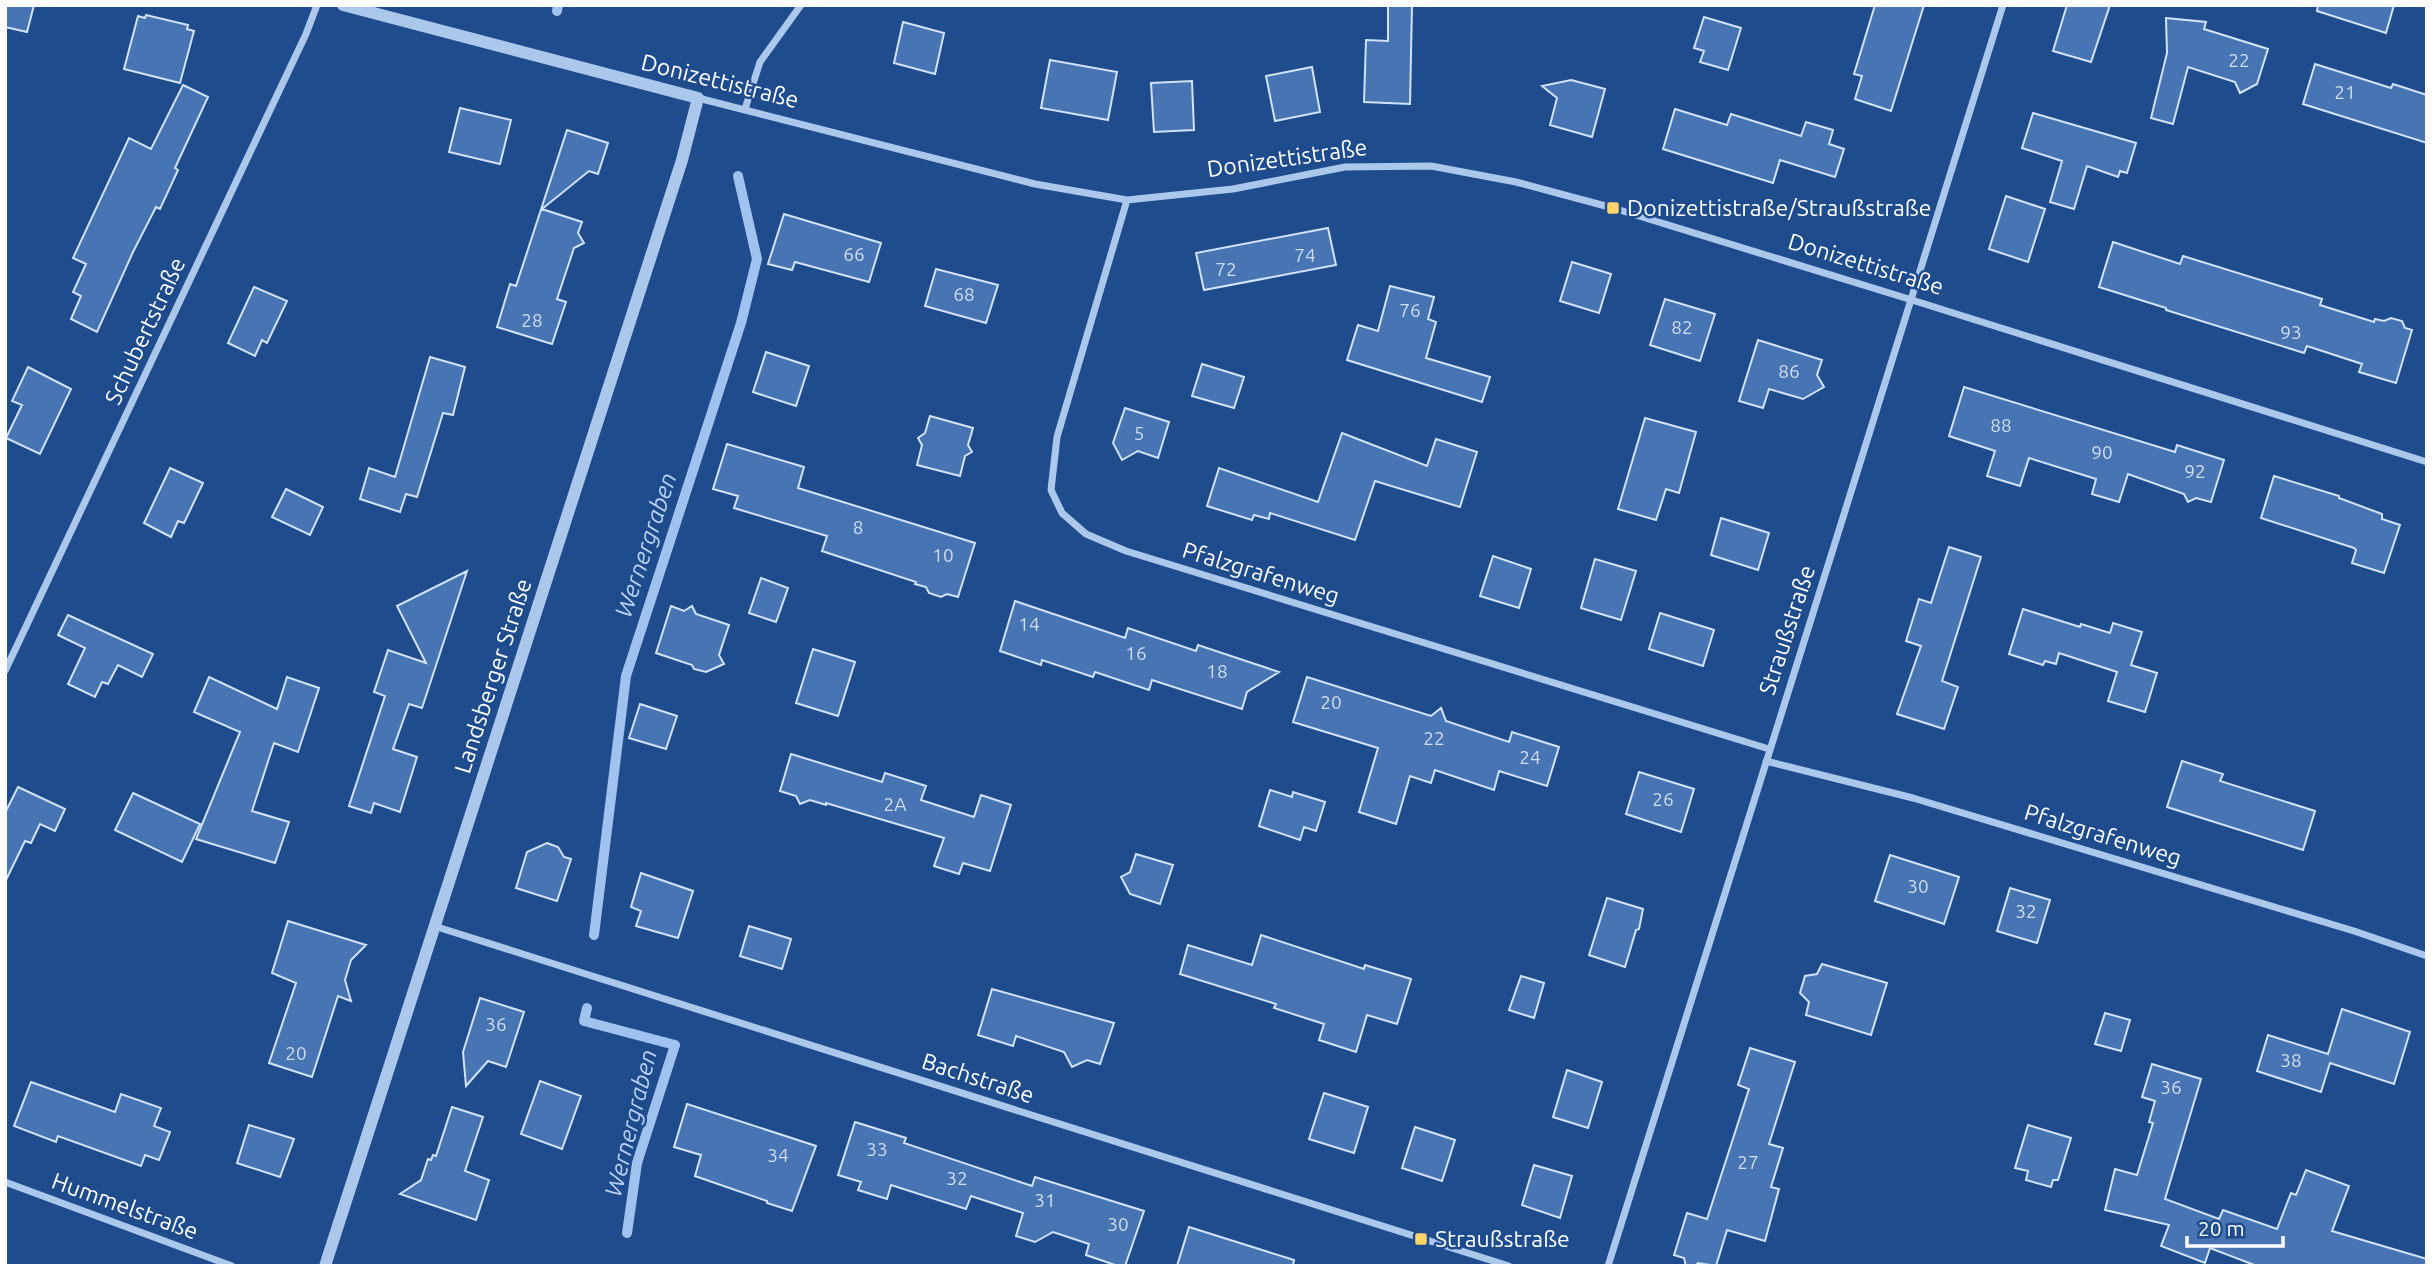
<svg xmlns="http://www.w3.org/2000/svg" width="2432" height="1271" font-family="Ubuntu,sans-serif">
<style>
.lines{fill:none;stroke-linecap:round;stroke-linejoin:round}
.stream{stroke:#9fc2ee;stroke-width:10}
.building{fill:#4775b4;stroke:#d1e2f9;stroke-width:2}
.minor{stroke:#acc7ec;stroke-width:7}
.tertiary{stroke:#acc7ec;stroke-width:12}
.poi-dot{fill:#fbd56b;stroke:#1e4c8d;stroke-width:2.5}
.labels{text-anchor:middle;stroke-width:5;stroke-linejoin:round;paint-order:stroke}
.number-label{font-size:19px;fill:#d1dcec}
.street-label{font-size:23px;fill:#fff;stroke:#1e4c8d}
.poi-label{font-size:23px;fill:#fff;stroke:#1e4c8d;text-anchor:start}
.water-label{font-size:24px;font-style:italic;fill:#b8d1f3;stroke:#1e4c8d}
</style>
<rect width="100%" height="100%" fill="#1e4c8d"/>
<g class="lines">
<path class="stream" d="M557,11L558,5
M594,935L626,676L741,323L757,259L738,176
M587,1008L584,1021L675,1045L637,1163L627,1233"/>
</g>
<path class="building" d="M5,5H34L27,32L5,27Z
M1388,5H1412L1410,104L1364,102L1366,40L1388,41Z
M1875,5H1924L1891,111L1855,99L1862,76L1854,74Z
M2067,5H2110L2091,62L2053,51Z
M2318,5H2394L2386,33L2317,11Z
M146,15L188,25L187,29L194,31L180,83L124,69L138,16L145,18Z
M1704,17L1741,28L1728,70L1700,62L1704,51L1694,48Z
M2166,18L2206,22L2204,29L2268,49L2257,84L2240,93L2235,82L2188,67L2173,124L2151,118L2167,53Z
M903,22L944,33L935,74L894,63Z
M1050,60L1117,72L1108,120L1041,108Z
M2315,64L2391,88L2393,84L2427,95V143L2303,104Z
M1312,67L1320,112L1275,121L1266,76Z
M1571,80L1605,89L1592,137L1550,125L1557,98L1542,86Z
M1192,81L1194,130L1154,132L1151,83Z
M183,85L208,97L175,168L178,170L160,209L156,207L133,252L97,332L71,319L81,296L73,292L86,264L73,258L129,138L151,149Z
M460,108L511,120L500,164L449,152Z
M1675,109L1727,125L1731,114L1801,136L1806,122L1833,130L1829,144L1844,149L1835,177L1780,160L1773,183L1663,149Z
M2033,113L2136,143L2127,173L2120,171L2118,177L2087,166L2074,209L2050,202L2062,161L2022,148Z
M567,130L608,143L598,174L589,171L542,209L582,222L578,233L584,243L574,248L557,299L566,302L552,344L497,327L510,284L516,286Z
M2006,196L2045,209L2028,262L1989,249Z
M784,214L881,243L869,282L795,262L792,270L768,264Z
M1328,228L1336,265L1204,290L1196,253Z
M2113,242L2180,264L2183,256L2322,299L2320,305L2374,322L2375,319L2384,321L2391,318L2402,321L2405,328L2412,330L2396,383L2359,372L2362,364L2307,346L2304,353L2166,310V308L2099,287Z
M1572,262L1611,274L1599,313L1560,301Z
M936,269L998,285L986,323L925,306Z
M1390,286L1434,297L1428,319L1436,322L1426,358L1490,377L1482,402L1347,360L1358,325L1378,331Z
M254,287L287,301L267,343L262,340L255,356L228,343Z
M1665,299L1715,314L1700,361L1650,345Z
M1758,340L1822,360L1817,375L1824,387L1803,399L1769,389L1763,408L1739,401Z
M766,352L809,366L796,406L753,392Z
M430,357L465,367L453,415L443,413L417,497L406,494L400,512L360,499L369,468L395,477Z
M1202,364L1244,377L1234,408L1192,396Z
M28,367L71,389L40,454L6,438L22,405L12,401Z
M1964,387L2175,452L2177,445L2224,460L2211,502L2196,498L2188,502L2184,494L2128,474L2119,502L2092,494L2096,479L2029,458L2020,486L1987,476L1995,451L1949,436Z
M1125,408L1169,422L1158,458L1138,451L1122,460L1113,443Z
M930,416L973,428L968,445L972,452L965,456L960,476L917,465L922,445L918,438L925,433Z
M1645,418L1696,432L1679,493L1666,489L1656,520L1618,509Z
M1342,433L1427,466L1436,439L1477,452L1460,507L1375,481L1355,540L1270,513L1269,519L1254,515L1252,520L1207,506L1219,468L1318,502Z
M727,444L804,467L798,488L975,543L958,597L947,594L941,597L929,593L926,587L915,584L916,582L822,551L827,536L734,508L738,496L713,489Z
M170,468L203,483L184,523L178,521L171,537L144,523Z
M2274,476L2339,496V498L2382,514V519L2400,525L2384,573L2352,563L2356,550L2354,548L2261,518Z
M286,489L323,507L310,535L272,517Z
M1721,518L1769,533L1758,570L1711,555Z
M1949,547L1981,557L1942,681L1958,687L1944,729L1897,714L1921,646L1906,641L1919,599L1931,603Z
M1493,556L1531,569L1519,608L1480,596Z
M1595,559L1636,571L1621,620L1581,608Z
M467,571L422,708L409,704L393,749L417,757L400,812L374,803L371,813L349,806L385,696L374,692L388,650L426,663L397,606Z
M761,578L788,588L776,622L749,613Z
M1015,601L1125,638L1128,628L1196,651L1198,645L1279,672L1247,692L1242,709L1152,680L1149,690L1095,672L1093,677L1042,660L1041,665L1000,651Z
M671,606L684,611L692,606L696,614L729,625L719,655L724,664L706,672L694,669L692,665L656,653Z
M2023,609L2080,627L2081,624L2110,633L2113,623L2142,632L2131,665L2157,673L2145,712L2108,701L2117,672L2059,653L2056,664L2045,661L2043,665L2009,654Z
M1660,613L1714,630L1703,666L1649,649Z
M68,615L153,654L142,677L118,665L108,684L102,682L95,697L68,684L85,648L58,635Z
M813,649L855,662L838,716L796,703Z
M209,677L277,709L287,677L319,688L298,752L274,743L252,811L289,822L275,863L196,839L240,732L194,712Z
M1307,677L1431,716L1441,708L1446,721L1509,742L1512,732L1559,747L1547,786L1499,771L1494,790L1435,770L1431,783L1410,776L1396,824L1359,812L1378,748L1293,722Z
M640,704L677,716L666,749L629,738Z
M791,754L882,782L885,773L926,786L921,800L974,817L981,795L1011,805L990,871L963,863L959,874L934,866L944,838L826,803V805L810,800L800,804L796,796L780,791Z
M2182,761L2223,774L2220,781L2315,811L2303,850L2167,807Z
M1639,772L1694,789L1681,832L1626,814Z
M18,787L65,809L55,831L40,824L31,843L25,841L5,882V813Z
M1270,790L1292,797L1293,792L1325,802L1316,831L1304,827L1300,840L1259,826Z
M133,793L200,824L182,862L115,830Z
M547,843L558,847L564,857L571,859L557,901L516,888L527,852Z
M1136,854L1173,865L1160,904L1130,894L1121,877L1130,872Z
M1890,855L1959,877L1944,924L1875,901Z
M641,873L693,891L678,938L636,926L641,911L631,907Z
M2010,888L2050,900L2037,943L1997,931Z
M1607,898L1643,909L1639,929L1636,930L1625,967L1589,955Z
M288,921L366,945L351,960L345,980L351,1001L338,996L312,1077L269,1063L296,983L272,973Z
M749,926L791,939L782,969L740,956Z
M1261,935L1364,969L1365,965L1411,979L1397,1024L1367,1015L1356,1052L1319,1040L1324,1024L1274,1008L1276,1004L1180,974L1188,945L1252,965Z
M1822,964L1887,983L1871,1035L1806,1015L1809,1002L1800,993L1805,976L1817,974Z
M1521,976L1544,983L1534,1018L1509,1010Z
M992,989L1114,1023L1100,1064L1087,1060L1072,1067L1064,1052L1016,1036L1013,1046L978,1035Z
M480,998L524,1012L506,1067L488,1061L466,1086L463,1052Z
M2342,1009L2410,1032L2394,1084L2330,1063L2321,1092L2257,1071L2268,1035L2328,1054Z
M2105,1013L2130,1020L2121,1051L2095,1044Z
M1750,1048L1795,1062L1769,1144L1783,1148L1771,1187L1779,1189L1765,1241L1727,1230L1716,1266L1698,1263L1695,1266H1686L1684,1258L1674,1255L1687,1213L1707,1219L1749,1089L1738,1085Z
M2152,1064L2201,1079L2165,1199L2219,1219L2223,1210L2277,1229L2291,1193L2296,1195L2306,1170L2349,1186L2332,1231L2427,1259L2426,1266H2257L2210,1248L2205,1263L2161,1246L2169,1225L2105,1210L2115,1169L2137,1175L2153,1123L2149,1122L2155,1101L2142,1097Z
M1567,1070L1602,1082L1588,1128L1553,1117Z
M540,1081L581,1096L562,1149L521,1134Z
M31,1082L115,1112L121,1094L161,1108L154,1126L170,1132L159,1160L145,1155L141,1166L58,1136L56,1142L14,1126Z
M1324,1093L1368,1107L1354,1153L1309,1139Z
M687,1104L816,1146L792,1211L767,1203V1201L695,1176L701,1155L674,1147Z
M452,1107L483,1117L465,1171L489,1180L476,1220L400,1194L421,1180L428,1159L431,1160L433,1155L436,1156Z
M855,1122L906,1138L904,1143L1032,1186L1035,1177L1144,1211L1125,1266H1118L1086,1255L1089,1244L1053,1232L1035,1242L1016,1236L1023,1213L971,1196L966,1209L891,1185L887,1199L858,1190L861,1182L838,1175Z
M249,1125L294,1139L280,1177L237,1163Z
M2028,1125L2071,1138L2058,1180H2053L2051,1187L2026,1180L2028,1171L2015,1168Z
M1415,1127L1455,1140L1442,1181L1402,1168Z
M1534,1165L1572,1176L1560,1218L1522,1205Z
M1189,1227L1294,1260L1293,1266H1177Z"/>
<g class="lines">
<path class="minor" d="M698,98L1035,184L1127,200L1233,189L1345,167L1431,166L1516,182L1613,208L1912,300L2427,462
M745,109L760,62L801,5
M1127,200L1057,437L1051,490L1062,513L1086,534L1126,551L1769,749
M5,671L306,34L317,5
M1766,761L1913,798L2354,931L2427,956
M434,926L1509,1266
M5,1182L232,1266
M1608,1266C1739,845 1873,426 2003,5"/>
<path class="tertiary" d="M325,1266L682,160L698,98L343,5"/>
</g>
<g class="poi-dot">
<rect x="1606" y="201" width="14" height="14" rx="3.5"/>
<rect x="1414" y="1232" width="14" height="14" rx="3.5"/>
</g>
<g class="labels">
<g class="number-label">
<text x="2239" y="67">22</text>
<text x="2345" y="99">21</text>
<text x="854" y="261">66</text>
<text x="1305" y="262">74</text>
<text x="1226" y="276">72</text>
<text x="964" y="301">68</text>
<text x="1410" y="317">76</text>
<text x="532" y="327">28</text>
<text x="1682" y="334">82</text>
<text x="2291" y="339">93</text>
<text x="1789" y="378">86</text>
<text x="2001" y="432">88</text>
<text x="1139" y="440">5</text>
<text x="2102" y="459">90</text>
<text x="2195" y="478">92</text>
<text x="858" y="534">8</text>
<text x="943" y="562">10</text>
<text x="1029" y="631">14</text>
<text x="1136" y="660">16</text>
<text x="1217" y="678">18</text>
<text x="1331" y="709">20</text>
<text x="1434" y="745">22</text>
<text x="1530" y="764">24</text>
<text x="1663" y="806">26</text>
<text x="895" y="811">2A</text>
<text x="1918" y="893">30</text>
<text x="2026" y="918">32</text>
<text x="496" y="1031">36</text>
<text x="296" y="1060">20</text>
<text x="2291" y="1067">38</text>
<text x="2171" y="1094">36</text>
<text x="877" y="1156">33</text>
<text x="778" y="1162">34</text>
<text x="1748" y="1169">27</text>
<text x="957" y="1185">32</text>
<text x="1045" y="1207">31</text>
<text x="1118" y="1231">30</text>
</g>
<g class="street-label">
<text transform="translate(720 81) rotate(14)" y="8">Donizettistraße</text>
<text transform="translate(1287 158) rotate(-8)" y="8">Donizettistraße</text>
<text transform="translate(1866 264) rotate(17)" y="8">Donizettistraße</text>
<text transform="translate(145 331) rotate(-65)" y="8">Schubertstraße</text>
<text transform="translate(1261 573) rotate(17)" y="8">Pfalzgrafenweg</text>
<text transform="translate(1787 630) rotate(-72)" y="8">Straußstraße</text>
<text transform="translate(493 676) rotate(-72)" y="8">Landsberger Straße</text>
<text transform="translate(2103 835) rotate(17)" y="8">Pfalzgrafenweg</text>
<text transform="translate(978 1078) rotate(18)" y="8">Bachstraße</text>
<text transform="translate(125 1206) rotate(20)" y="8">Hummelstraße</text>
</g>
<g class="poi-label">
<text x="1627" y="216">Donizettistraße/Straußstraße</text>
<text x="1435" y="1247">Straußstraße</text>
</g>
<g class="water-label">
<text transform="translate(646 545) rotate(-72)" y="8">Wernergraben</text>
<text transform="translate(631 1123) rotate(-76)" y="8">Wernergraben</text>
</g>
</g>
<rect width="2432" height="1271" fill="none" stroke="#ffffff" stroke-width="14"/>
<path d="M2187 1236v10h96v-10" fill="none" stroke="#ffffff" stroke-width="3.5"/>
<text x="2198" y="1236" font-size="21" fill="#ffffff" stroke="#1e4c8d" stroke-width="5" paint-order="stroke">20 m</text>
</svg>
